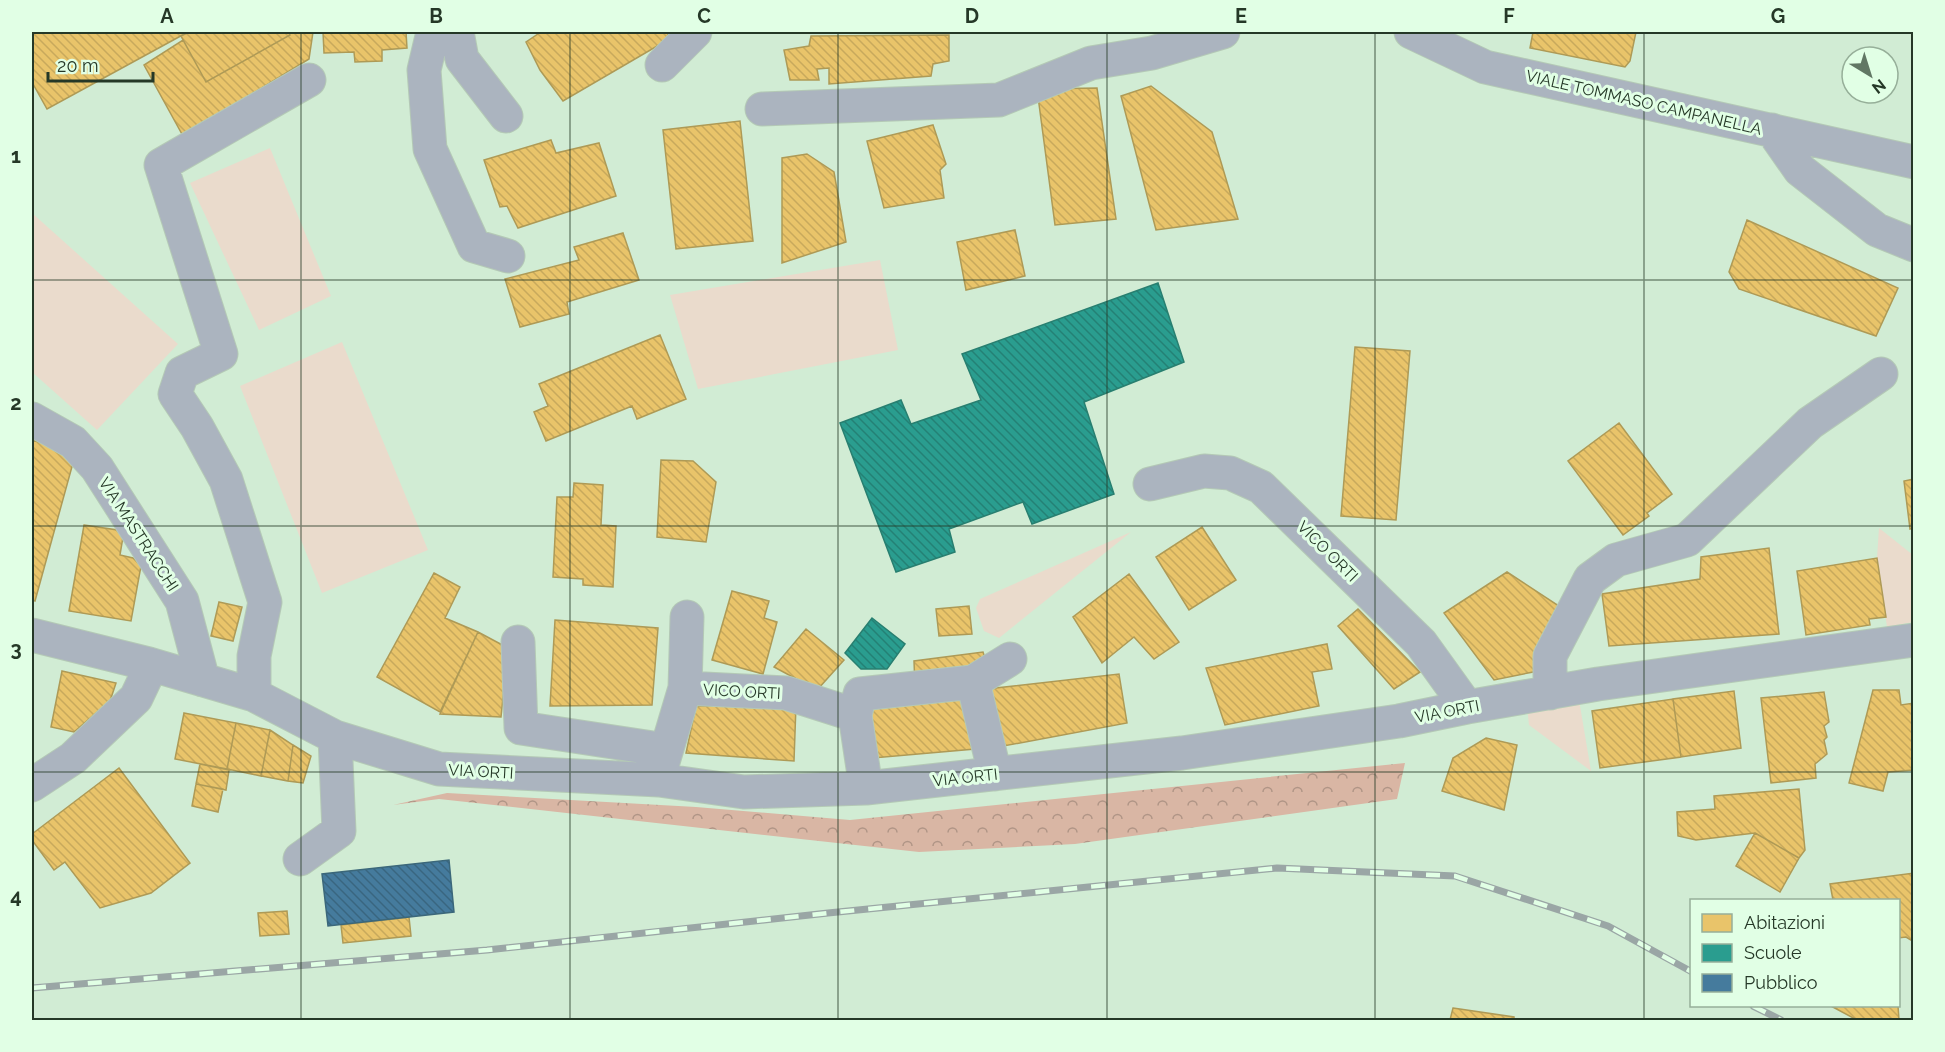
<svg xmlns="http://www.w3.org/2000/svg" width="1945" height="1052" font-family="Raleway,sans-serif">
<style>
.green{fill:#eadbcc}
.forest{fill:url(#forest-crowns)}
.homes{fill:url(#homes-back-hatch);stroke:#ae9a56;stroke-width:1.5}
.schools{fill:url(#schools-back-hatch);stroke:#287f70;stroke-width:1.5}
.public{fill:url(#public-back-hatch);stroke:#3b677a;stroke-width:1.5}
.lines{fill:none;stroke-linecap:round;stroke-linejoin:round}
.minor-casing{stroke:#b4c9b6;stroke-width:35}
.minor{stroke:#abb4bf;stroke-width:33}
.rail-casing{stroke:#9aa6a5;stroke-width:7}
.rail{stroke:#e1ffe5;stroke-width:4.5;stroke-dasharray:14;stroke-linecap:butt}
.grid{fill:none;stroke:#253827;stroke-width:1.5;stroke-opacity:0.55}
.labels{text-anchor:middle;stroke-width:6;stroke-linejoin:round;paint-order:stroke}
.street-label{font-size:16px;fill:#253827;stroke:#e1ffe5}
.neatline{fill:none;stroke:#253827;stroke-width:2}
.grid-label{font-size:20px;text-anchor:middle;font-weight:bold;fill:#253827}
</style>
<defs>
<pattern id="forest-crowns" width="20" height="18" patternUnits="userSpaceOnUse" patternTransform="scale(1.5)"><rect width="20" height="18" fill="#d9b6a4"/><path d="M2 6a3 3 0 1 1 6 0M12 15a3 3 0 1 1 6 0" fill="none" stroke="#b09586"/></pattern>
<pattern id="homes-back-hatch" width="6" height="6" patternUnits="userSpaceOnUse" patternTransform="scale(1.5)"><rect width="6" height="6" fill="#e9c46a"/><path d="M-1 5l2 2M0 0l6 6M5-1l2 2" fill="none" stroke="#c8a95c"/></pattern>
<pattern id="schools-back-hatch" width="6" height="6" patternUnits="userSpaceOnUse" patternTransform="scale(1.5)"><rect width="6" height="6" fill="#2a9d8f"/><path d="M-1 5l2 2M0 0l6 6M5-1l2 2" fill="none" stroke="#248175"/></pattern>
<pattern id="public-back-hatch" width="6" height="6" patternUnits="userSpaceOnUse" patternTransform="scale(1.5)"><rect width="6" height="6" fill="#457b9d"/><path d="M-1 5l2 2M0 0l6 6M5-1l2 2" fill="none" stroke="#396680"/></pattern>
</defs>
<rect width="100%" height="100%" fill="#d1ecd4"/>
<path class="green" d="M270,148L331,296L259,330L190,183Z
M32,213L178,344L97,430L32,372Z
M880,260L898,350L698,389L670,295Z
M342,342L428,550L322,593L240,386Z
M1879,528L1913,555V622L1887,627L1877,558Z
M1131,532L999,638L984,631L976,608L980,599Z
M1577,688L1591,771L1529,725L1526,697Z"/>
<path class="forest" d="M1405,763L1397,799L1075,844L919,852L439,799L393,805L447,793L696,807L850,820Z"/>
<path class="homes" d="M32,32H188L47,109L33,84L32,85Z
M189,32H288L290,35L206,82L181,36Z
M288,32H313L309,59L183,136L144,65L183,40L206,82L290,35Z
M323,32H406L407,48L382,50V61L355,62L354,52L324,53Z
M541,32H666L671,38L563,101L540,70L526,42Z
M1533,32H1636L1630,61L1625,67L1530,48Z
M949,35V61L933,64L931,76L829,84V68L817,69L819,80H790L784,50L809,46L811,36Z
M1151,86L1212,132L1238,219L1156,230L1121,96Z
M1097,88L1116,219L1055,225L1037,89Z
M740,121L753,241L676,249L663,130Z
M933,125L946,164L940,170L944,198L884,208L867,141Z
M551,140L556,153L599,143L616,196L518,228L507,206L500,207L484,160Z
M807,154L834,172L846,242L782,263V158Z
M1747,220L1898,288L1876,336L1739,289L1729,272Z
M1015,230L1025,276L966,290L957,242Z
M623,233L639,280L567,302L569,314L520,327L505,279L579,260L574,247Z
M660,335L686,399L637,419L632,406L546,441L534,412L548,406L539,384Z
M1355,347L1410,351L1396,520L1341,516Z
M1619,423L1672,494L1647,513L1649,516L1623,535L1568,461Z
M32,440L76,452L35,601L32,600Z
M661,460L693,461L716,482L706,542L657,537Z
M1914,479V528L1910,529L1904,481Z
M574,483L603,485L601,525L616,526L613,587L583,585V579L553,577L557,497H573Z
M84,525L124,531L120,555L133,558L141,566L131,621L69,611Z
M1202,527L1236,580L1189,610L1156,557Z
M1769,548L1779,634L1609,646L1602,594L1700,579L1701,557Z
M1877,558L1886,617L1869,619L1870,625L1806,635L1797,571Z
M1507,572L1565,610L1533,672L1494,680L1444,613Z
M434,573L460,587L445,618L478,632L440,712L377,677Z
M1129,574L1179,642L1154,659L1134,637L1102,663L1073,617Z
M732,591L769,601L764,618L777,622L763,674L712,660Z
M219,602L242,607L233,641L211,636Z
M969,606L972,634L939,636L936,609Z
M1358,609L1420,672L1394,689L1338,626Z
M555,620L658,628L652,705L550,706Z
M806,629L844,660L817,690L774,667Z
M478,632L508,648L501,717L440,714Z
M1327,644L1332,669L1312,672L1319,706L1225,725L1206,668Z
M983,652L988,668L915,687L914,661Z
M62,671L116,683L110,701L74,732L51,727Z
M1119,674L1127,723L998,747L987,689Z
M1873,690H1899L1901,705L1914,703V770L1888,772L1883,791L1849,783Z
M973,691L975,749L873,758L865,705Z
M1734,691L1741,748L1681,757L1673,699Z
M1824,692L1829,722L1824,726L1827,737L1824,740L1827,754L1815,764L1816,778L1771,783L1761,698Z
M1673,699L1681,757L1600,768L1592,711Z
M796,705L794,761L686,753L696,706Z
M184,713L236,723L227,769L175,759Z
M236,723L270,730L261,776L227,769Z
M270,730L293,745L288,781L261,776Z
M1486,738L1517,745L1504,810L1442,791L1453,758Z
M293,745L311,756L303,783L288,781Z
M200,764L229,770L226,790L196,784Z
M119,768L190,863L151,893L100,908L65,862L54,870L32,840V834Z
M196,784L223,789L218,812L192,806Z
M1799,789L1805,850L1799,858L1755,833L1696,840L1678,836L1677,812L1715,809L1714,796Z
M1755,833L1799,858L1780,892L1736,866Z
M1914,873V942L1906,937L1898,938V900H1833L1830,884Z
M287,911L289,934L260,936L258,913Z
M409,917L411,936L343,943L341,925Z
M1831,1006H1898L1899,1020H1857Z
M1453,1008L1514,1017V1020H1450Z"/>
<path class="schools" d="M1158,283L1184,362L1084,402L1114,494L1032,524L1023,502L949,529L955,552L896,572L840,423L901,400L911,424L981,400L962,354Z
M872,618L905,644L887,669H861L845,653Z"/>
<path class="public" d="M449,860L454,912L328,926L322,874Z"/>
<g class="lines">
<defs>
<path id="minor" d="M433,32L424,70L430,149L474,246L508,256
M457,32L462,59L506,116
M1411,32L1485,67L1914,162
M662,65L695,32
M762,109L999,100L1091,63L1152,53L1223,32
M1772,130L1800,170L1877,230L1914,245
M32,419L73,442L97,468L182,601L203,680
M1150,484L1204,471L1230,473L1261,487L1421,643L1467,707
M32,635L149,664L254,695L335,737L439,769L659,780L744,792L866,788L1182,753L1399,721L1467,707L1598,684L1914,640
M518,642L521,728L666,750
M973,682L995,774
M685,688L786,693L855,715L860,694L973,682L1010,659
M1550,693V656L1590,579L1616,560L1687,540L1810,423L1881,374
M254,695V656L265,602L226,480L197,427L175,394L182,373L221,354L161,165L309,80
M855,715L866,788
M660,772L685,688L687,617
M32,785L73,758L136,698L145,679L149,664
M300,859L339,831L335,737"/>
</defs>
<use href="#minor" class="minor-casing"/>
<use href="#minor" class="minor"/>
<defs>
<path id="rail" d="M32,988L487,950L828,913L1277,868L1455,876L1608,926L1692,972
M1753,1006L1781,1020"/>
</defs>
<use href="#rail" class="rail-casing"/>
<use href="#rail" class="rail"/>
</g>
<path class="grid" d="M301,32V1020M570,32V1020M838,32V1020M1107,32V1020M1375,32V1020M1644,32V1020M32,280H1914M32,526H1914M32,772H1914"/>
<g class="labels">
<g class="street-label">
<text transform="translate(1644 102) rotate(13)" y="6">VIALE TOMMASO CAMPANELLA</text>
<text transform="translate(139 534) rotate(57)" y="6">VIA MASTRACCHI</text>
<text transform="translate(1328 551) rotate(45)" y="6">VICO ORTI</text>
<text transform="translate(742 691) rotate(3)" y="6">VICO ORTI</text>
<text transform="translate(1447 711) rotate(-11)" y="6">VIA ORTI</text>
<text transform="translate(481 771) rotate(3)" y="6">VIA ORTI</text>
<text transform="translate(965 777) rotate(-6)" y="6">VIA ORTI</text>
</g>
</g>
<rect width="1945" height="1052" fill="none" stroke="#e1ffe5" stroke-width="66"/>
<rect x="1690" y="899" width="210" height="108" fill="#e1ffe5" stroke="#96af99" stroke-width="1.5"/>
<rect x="1702" y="914" width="30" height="18" fill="#e9c46a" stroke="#96af99" stroke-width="1.5"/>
<text x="1744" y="929" font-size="18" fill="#253827">Abitazioni</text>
<rect x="1702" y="944" width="30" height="18" fill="#2a9d8f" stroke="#96af99" stroke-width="1.5"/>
<text x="1744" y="959" font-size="18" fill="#253827">Scuole</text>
<rect x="1702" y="974" width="30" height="18" fill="#457b9d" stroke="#96af99" stroke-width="1.5"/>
<text x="1744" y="989" font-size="18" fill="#253827">Pubblico</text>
<g transform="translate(1870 75) rotate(142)"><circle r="28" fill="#e1ffe5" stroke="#96af99" stroke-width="1.5"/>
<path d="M0-4.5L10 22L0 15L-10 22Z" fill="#617764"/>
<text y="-9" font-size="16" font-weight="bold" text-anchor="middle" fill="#253827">N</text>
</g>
<path d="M48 72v9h105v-9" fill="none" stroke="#253827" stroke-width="3"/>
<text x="57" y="72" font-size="18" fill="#253827" stroke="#e1ffe5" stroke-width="4.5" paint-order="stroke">20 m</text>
<rect x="33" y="33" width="1879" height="986" class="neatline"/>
<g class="grid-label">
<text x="167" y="23">A</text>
<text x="436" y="23">B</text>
<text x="704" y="23">C</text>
<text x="972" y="23">D</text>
<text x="1241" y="23">E</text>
<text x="1509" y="23">F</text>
<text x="1778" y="23">G</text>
<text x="16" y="163">1</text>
<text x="16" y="410">2</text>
<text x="16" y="656">3</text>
<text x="16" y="903">4</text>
</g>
</svg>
